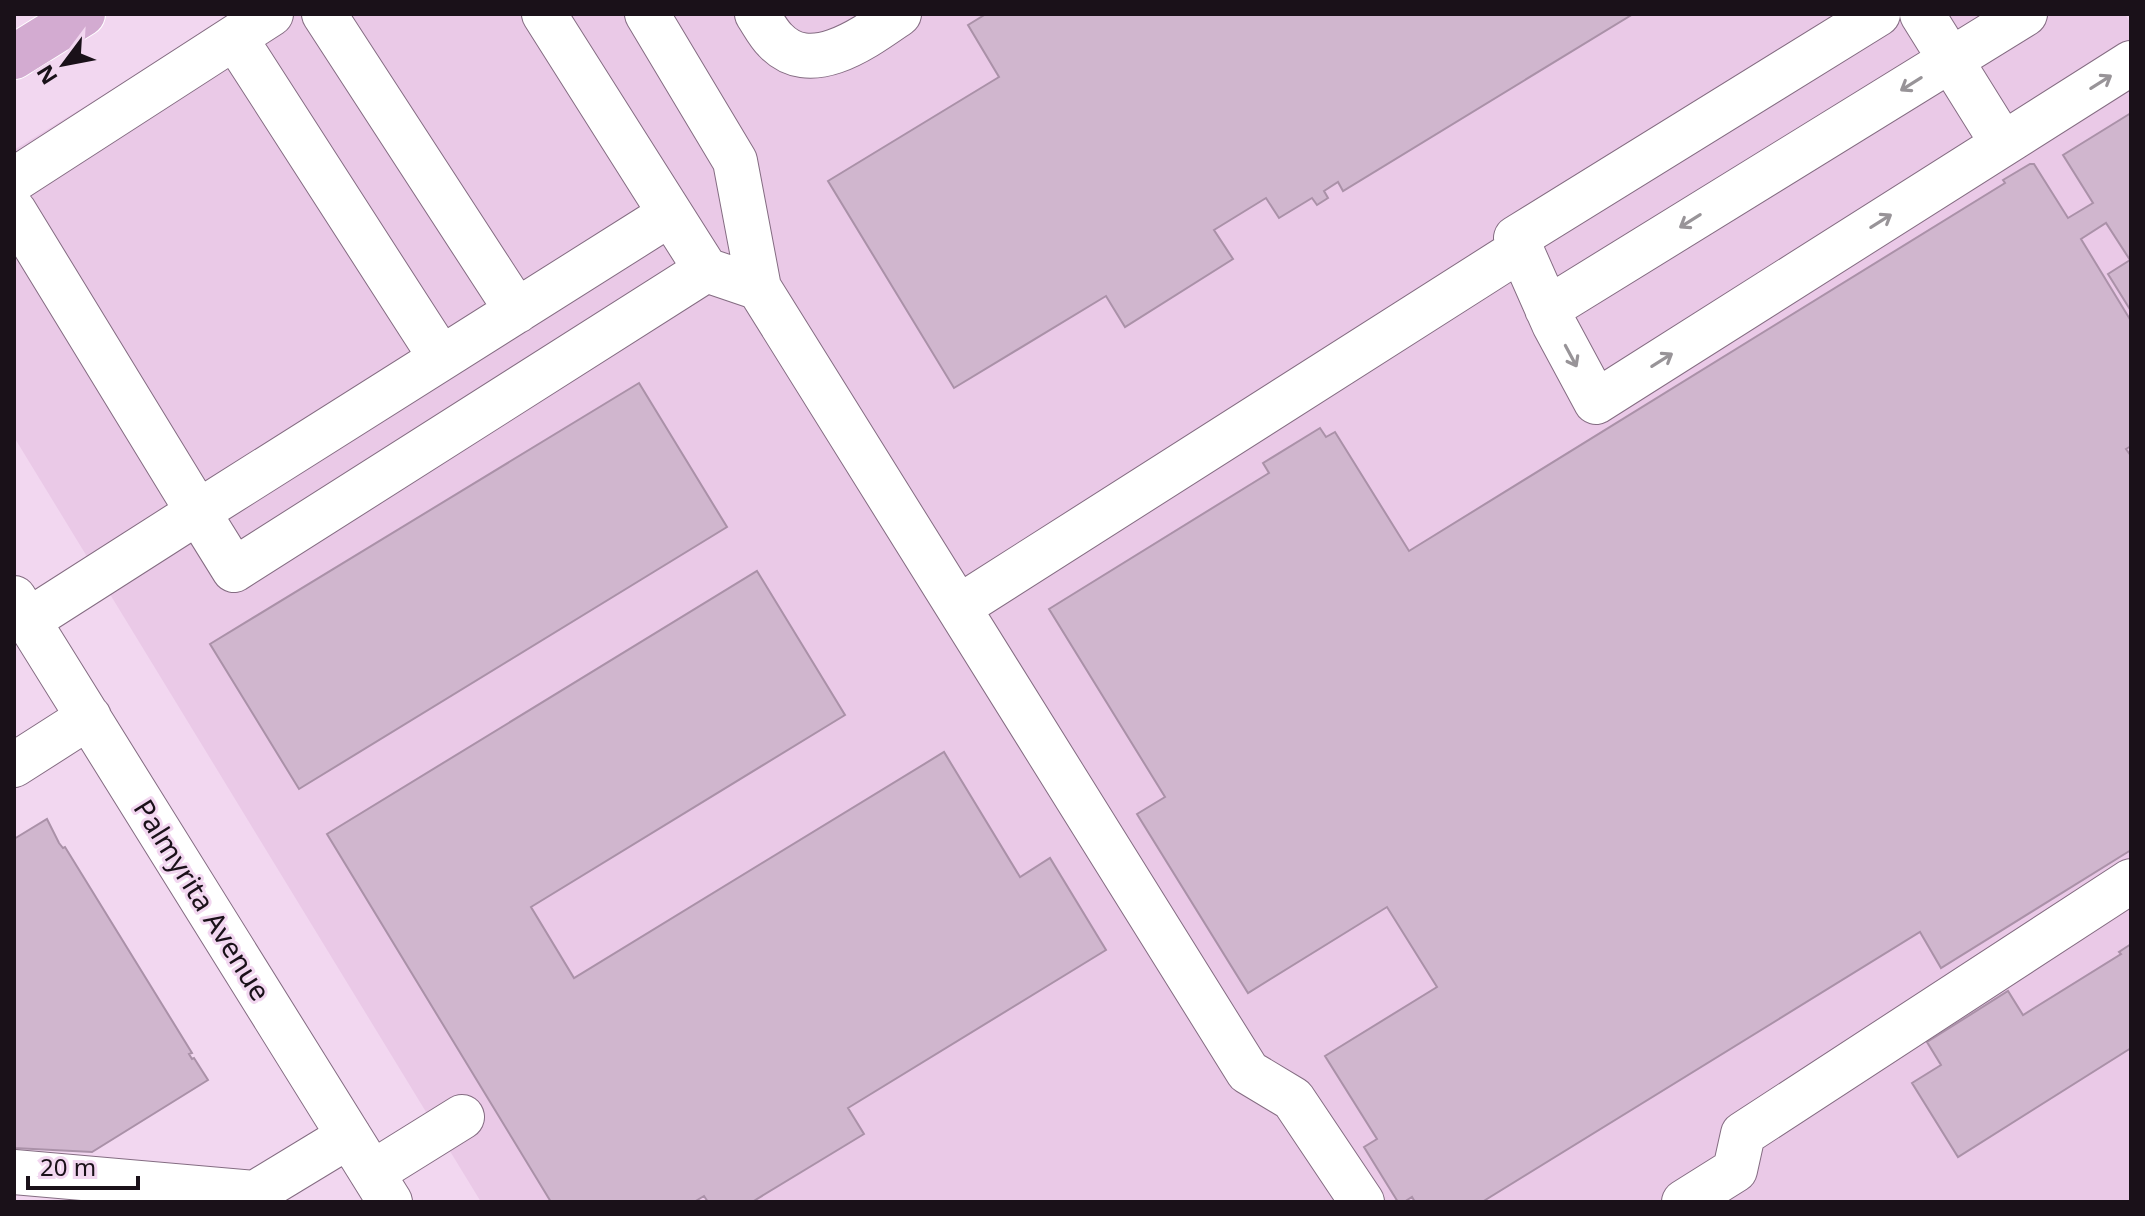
<svg xmlns="http://www.w3.org/2000/svg" width="2145" height="1216" font-family="'Noto Sans',sans-serif">
<style>
.built{fill:#eac9e7}
.building{fill:#d0b6ce;stroke:#aa91a8;stroke-width:2}
.lines{fill:none;stroke-linecap:round;stroke-linejoin:round}
.minor-casing{stroke:#846c82;stroke-width:46}
.major-casing{stroke:#fff;stroke-width:46}
.minor{stroke:#fff;stroke-width:44}
.major{stroke:#d3abd1;stroke-width:44}
.oneway{stroke:#989498}
.labels{text-anchor:middle;stroke-width:6;stroke-linejoin:round;paint-order:stroke}
.street-label{font-size:28px;fill:#1a1119;stroke:#f2d7f0}
</style>
<rect width="100%" height="100%" fill="#f2d7f0"/>
<path class="built" d="M235,14H2125L2131,24V1202H481L14,437V150Z"/>
<path class="building" d="M986,14H1633L1343,191L1338,182L1324,191L1328,198L1317,205L1312,198L1279,218L1266,198L1214,230L1233,259L1125,327L1106,296L954,388L828,181L999,77L968,25Z
M2131,113V311L2108,274L2130,260L2106,223L2081,239L2131,321V446L2126,449L2131,456V850L1941,968L1920,932L1482,1202H1415L1412,1197L1404,1202H1398L1364,1147L1377,1139L1325,1056L1437,987L1387,907L1248,993L1137,814L1165,797L1049,609L1269,473L1263,463L1320,428L1326,437L1335,432L1409,551L2005,183L2003,180L2030,164H2034L2068,218L2093,203L2063,155Z
M639,383L727,527L299,789L210,644Z
M757,571L845,715L531,907L574,978L944,752L1020,877L1050,858L1106,950L848,1108L864,1134L752,1202H708L704,1196L694,1202H551L327,834Z
M47,819L59,843L63,848L65,847L192,1053L189,1054L192,1059L194,1058L208,1080L92,1152L14,1148V839Z
M2131,944V1048L1958,1157L1912,1083L1941,1065L1927,1042L2008,991L2023,1015L2121,954L2119,952Z"/>
<g class="lines">
<defs>
<path id="minor" d="M324,14L517,311
M544,14L706,270
M647,14L735,161L759,288
M757,14C763,23 768,33 775,40C811,79 867,36 899,14
M1878,14L1516,238L1554,324L1596,402L2131,63
M1922,14L2003,144
M235,38L441,358
M14,180L271,14
M14,211L198,512L670,214
M1547,309L2025,14
M14,598L390,1202
M959,607L1521,249
M29,620L198,512L234,570L706,270L759,288L1248,1072L1293,1099L1362,1202
M14,765L89,717
M14,1172L255,1193L349,1136
M372,1173L462,1117
M1684,1202L1735,1170L1743,1134L2131,881"/>
<path id="major" d="M14,57L83,14"/>
</defs>
<use href="#minor" class="minor-casing"/>
<use href="#major" class="major-casing"/>
<use href="#minor" class="minor"/>
<use href="#major" class="major"/>
</g>
<defs><path id="oneway-shaft" d="M-6 0H5M1.5-3L5.5 0L1.5 3" fill="none" stroke-width="1.6" stroke-linecap="round" stroke-linejoin="round" transform="scale(2)"/></defs>
<g class="oneway">
<use href="#oneway-shaft" transform="translate(2101 82) rotate(-32)"/>
<use href="#oneway-shaft" transform="translate(1911 84) rotate(148)"/>
<use href="#oneway-shaft" transform="translate(1690 221) rotate(148)"/>
<use href="#oneway-shaft" transform="translate(1881 221) rotate(-32)"/>
<use href="#oneway-shaft" transform="translate(1571 356) rotate(62)"/>
<use href="#oneway-shaft" transform="translate(1662 360) rotate(-32)"/>
</g>
<g class="labels">
<g class="street-label">
<text transform="translate(202 900) rotate(58)" y="10">Palmyrita Avenue</text>
</g>
</g>
<rect width="2145" height="1216" fill="none" stroke="#1a1119" stroke-width="32"/>
<g transform="translate(64 64) rotate(238)" stroke="#f2d7f0" stroke-width="6" paint-order="stroke">
<path d="M0-6L14 30L0 20L-14 30Z" fill="#1a1119"/>
<text y="-12" font-size="22" font-weight="bold" text-anchor="middle" fill="#1a1119">N</text>
</g>
<path d="M28 1176v12h110v-12" fill="none" stroke="#1a1119" stroke-width="4"/>
<text x="40" y="1176" font-size="24" fill="#1a1119" stroke="#f2d7f0" stroke-width="6" paint-order="stroke">20 m</text>
</svg>
